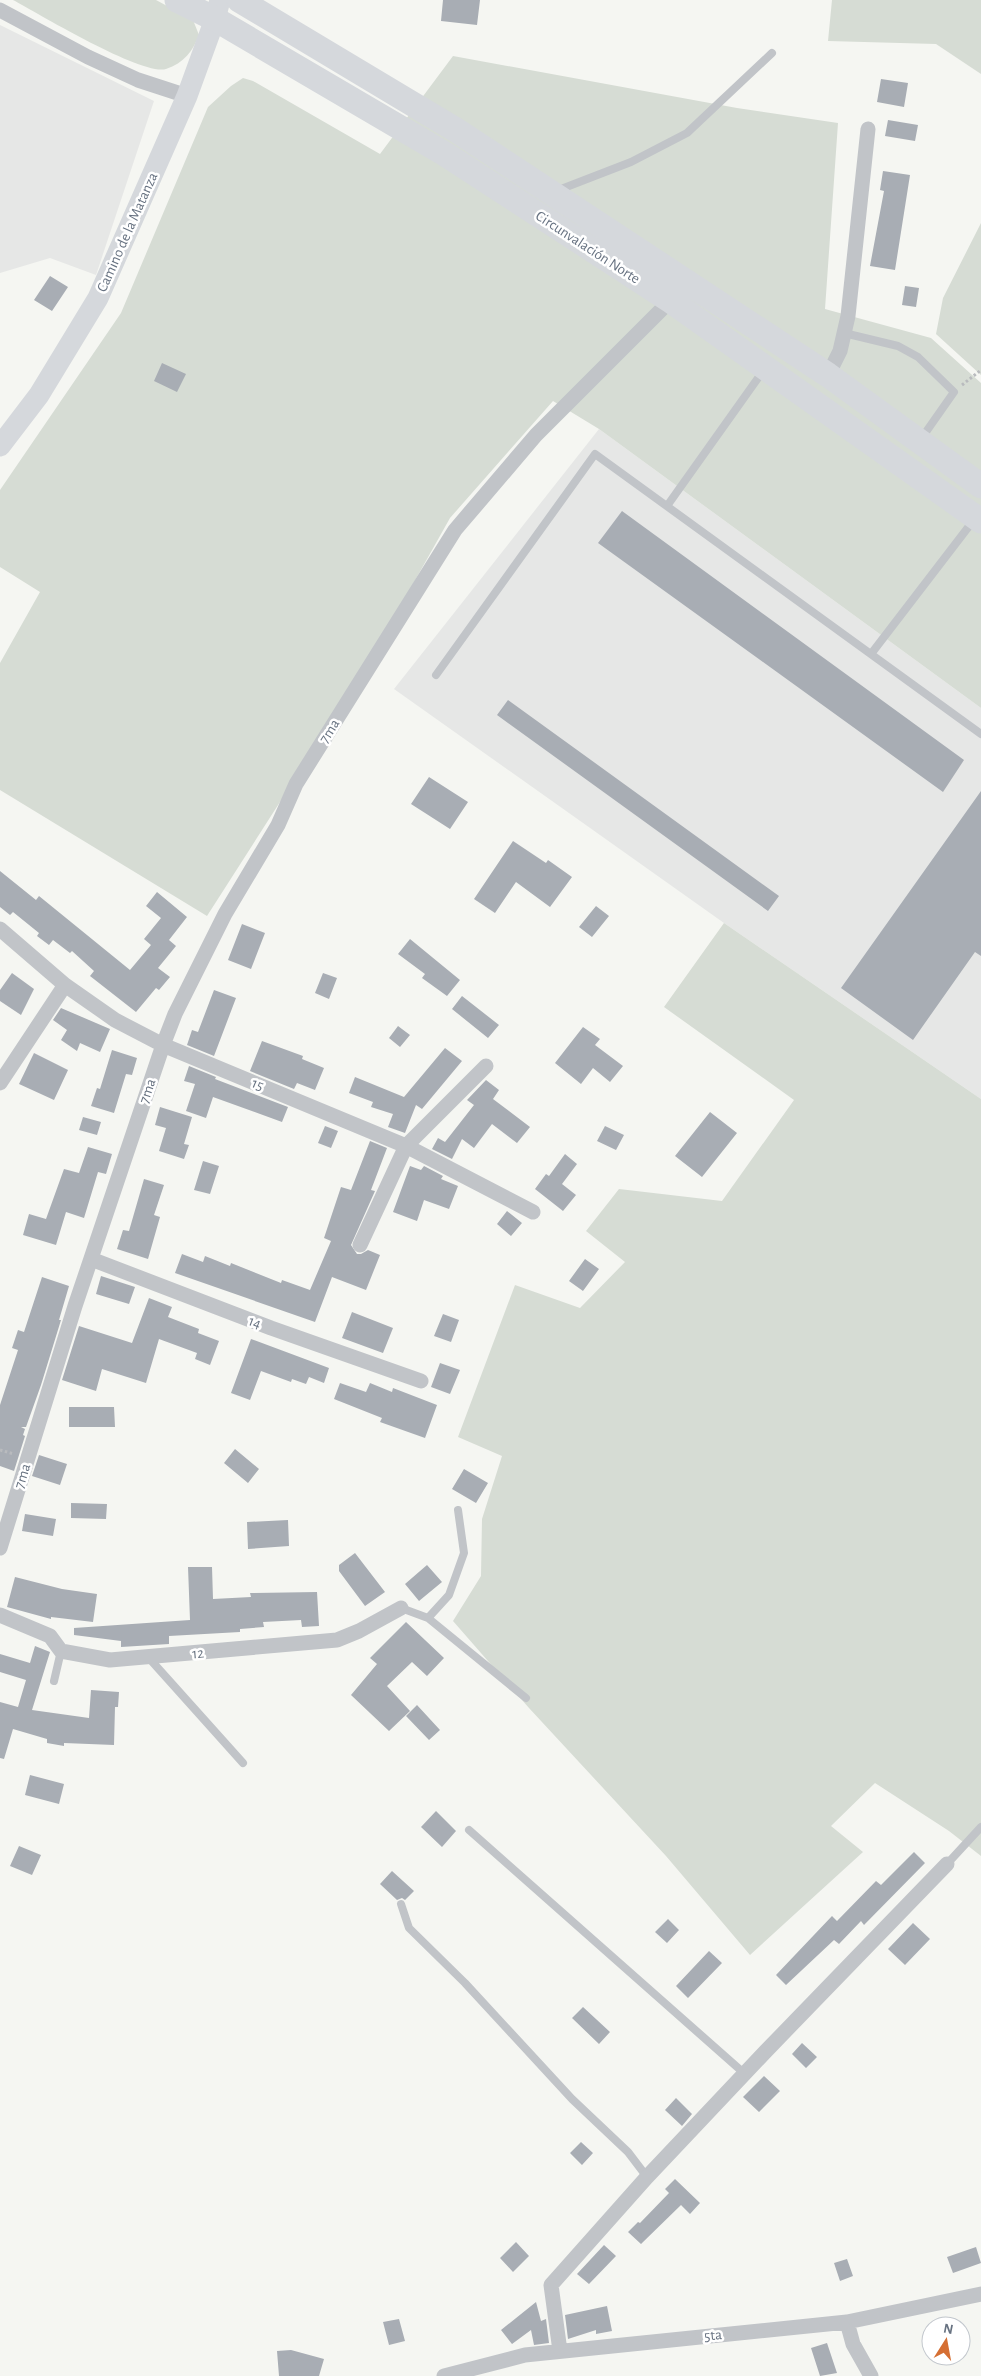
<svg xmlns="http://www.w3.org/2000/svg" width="981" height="2376" font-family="'Alegreya Sans',sans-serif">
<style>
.built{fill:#e6e7e6}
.green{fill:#d6dcd4}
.building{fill:#a8adb4}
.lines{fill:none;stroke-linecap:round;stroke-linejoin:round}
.path{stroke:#b9bbbe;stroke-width:3;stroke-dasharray:2.5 2.5;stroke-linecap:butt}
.service{stroke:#c1c4c8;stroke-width:8}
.minor{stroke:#c1c4c8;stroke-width:15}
.secondary{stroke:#d5d8dc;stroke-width:21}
.trunk{stroke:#d5d8dc;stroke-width:25}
.labels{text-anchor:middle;stroke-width:5;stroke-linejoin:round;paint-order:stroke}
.street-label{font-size:15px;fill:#677281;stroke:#fff}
</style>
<rect width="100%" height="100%" fill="#f5f6f2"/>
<path class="built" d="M0,25L154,101L96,275L50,258L0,273Z
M599,429L981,708V1099L724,923L394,689Z"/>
<path class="green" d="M13,0H156L193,20L199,35C193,51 184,63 166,69C142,76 39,14 13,0Z
M832,0H981V74L936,44L828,41Z
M453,56L737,108L838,123L825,309L931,338L981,383V708L599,429L553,401L450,518L367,666L207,916L0,790V663L40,592L0,567V490L121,313L208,107L231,86L243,78L253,81L380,154Z
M981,223V375L936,334L943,298Z
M724,923L981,1099V1856L949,1831L875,1783L831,1826L863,1852L750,1955L666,1856L529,1708L453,1621L481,1576L482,1519L502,1456L458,1437L515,1285L580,1308L625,1262L586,1231L619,1189L722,1201L794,1100L664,1007Z"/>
<path class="building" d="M443,0H480L477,25L441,21Z
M881,79L908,83L904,107L877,102Z
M888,120L918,125L915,141L885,136Z
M883,171L910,175L895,270L870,266L884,191L880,190Z
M50,276L68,287L52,311L34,300Z
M905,286L919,288L916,307L902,305Z
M162,363L186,374L177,392L154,381Z
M622,511L964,760L943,792L598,543Z
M508,700L779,896L768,911L497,715Z
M429,777L468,802L450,829L411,804Z
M981,791V956L975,952L913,1040L841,988Z
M513,841L546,863L548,860L572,877L550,907L516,882L495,913L474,899Z
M0,871L36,900L39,896L130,970L151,945L144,939L161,918L146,906L157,892L187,917L169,940L176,946L158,968L170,977L159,990L156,988L136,1012L90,976L94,971L72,951L70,953L53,940L49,945L37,936L39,933L13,912L10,915L0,907Z
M596,906L609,916L592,937L579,927Z
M242,924L265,933L251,969L228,960Z
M410,939L460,980L447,996L422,978L425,974L398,954Z
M12,973L34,989L21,1015L0,1001V990Z
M323,973L337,978L329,999L315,993Z
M214,990L236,998L214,1056L187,1045L192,1030L198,1032Z
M462,996L499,1025L488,1038L452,1009Z
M61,1008L110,1029L100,1052L80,1043L77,1051L61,1040L67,1030L53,1020Z
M398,1026L410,1035L400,1047L389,1038Z
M583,1027L600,1039L595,1045L623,1066L610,1082L593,1068L581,1084L555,1063Z
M262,1041L303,1056L302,1059L324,1068L315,1090L297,1083L294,1089L250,1071Z
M445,1048L462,1061L422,1109L416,1105L405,1133L388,1127L393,1114L371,1107L373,1102L349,1093L355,1077L404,1097Z
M112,1050L137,1058L132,1075L126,1074L114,1113L91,1106L97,1088L100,1089Z
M34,1053L68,1070L54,1100L19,1084Z
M189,1066L216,1077L215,1079L288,1107L282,1122L213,1097L206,1118L186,1111L195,1084L184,1081Z
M486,1080L499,1090L493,1099L530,1127L517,1143L492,1124L474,1148L462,1139L452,1159L432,1149L438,1138L445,1142L474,1105L467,1100Z
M160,1107L192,1117L184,1144L189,1145L184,1159L159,1151L166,1128L155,1125Z
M710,1112L737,1133L702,1177L675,1156Z
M83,1117L101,1122L97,1135L79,1130Z
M325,1126L338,1131L331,1148L318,1143Z
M605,1126L624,1135L616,1150L597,1141Z
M370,1141L387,1148L371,1190L375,1191L351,1245L357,1254H361L368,1250L380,1255L366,1290L332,1277L315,1322L175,1273L182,1254L203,1262L205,1256L230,1266L231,1263L281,1283L282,1280L310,1290L331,1241L324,1238L341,1187L351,1190Z
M88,1147L112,1154L106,1174L98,1172L84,1218L66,1212L56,1245L23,1235L29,1214L46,1219L64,1169L79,1173Z
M565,1154L577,1164L562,1184L576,1195L563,1211L535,1189L546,1174L549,1176Z
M203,1161L219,1166L210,1194L194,1190Z
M410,1166L421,1170L424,1166L443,1176L441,1179L458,1186L449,1209L424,1200L417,1221L393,1212Z
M144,1179L164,1185L154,1215L160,1217L148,1259L117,1249L123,1230L129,1231Z
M507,1211L522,1223L511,1236L497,1224Z
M585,1259L599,1269L583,1291L569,1281Z
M101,1276L135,1287L129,1304L96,1294Z
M42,1277L69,1286L59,1320H61L41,1385L26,1427H21L25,1429L23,1435L25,1436L14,1471L0,1466V1405L18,1350L12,1348L18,1330L24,1332Z
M149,1298L172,1307L168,1317L199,1329L198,1333L219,1341L210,1365L195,1359L197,1353L159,1339L146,1383L102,1369L96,1391L62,1380L79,1326L132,1343Z
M352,1312L393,1328L383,1353L342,1338Z
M443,1314L459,1320L451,1342L434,1336Z
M251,1339L329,1368L324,1383L309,1377L306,1384L292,1379L291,1382L261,1371L250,1400L231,1393Z
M440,1363L460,1370L450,1394L431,1387Z
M340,1383L366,1392L370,1383L392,1392L393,1388L437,1405L425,1438L380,1422L382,1418L334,1399Z
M69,1407H114L115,1427H69Z
M235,1449L259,1469L248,1483L224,1463Z
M39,1455L67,1464L60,1485L32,1476Z
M464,1469L488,1483L476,1503L452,1489Z
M71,1503L107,1504L106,1519L71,1518Z
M25,1514L56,1519L53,1536L22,1531Z
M288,1520L289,1546L248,1549L247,1522Z
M355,1553L385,1592L365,1606L339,1571V1565Z
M427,1565L442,1582L419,1601L405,1584Z
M188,1567H212L213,1599L251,1597L250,1593L317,1592L319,1626L302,1627L301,1620L263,1622L264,1627L240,1629V1632L169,1636V1644L121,1647V1641L74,1635V1628L190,1620Z
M15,1577L62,1589L97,1594L93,1622L51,1617V1619L7,1607Z
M406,1622L444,1658L427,1676L412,1662L387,1686L410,1711L389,1731L351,1695L377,1664L370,1658Z
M35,1646L50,1652L32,1710L89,1718L91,1690L119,1692L118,1707H115L114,1745L64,1743V1746L47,1743V1739L13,1729L4,1759L0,1758V1702L18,1707L26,1680L0,1672V1654L30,1663Z
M417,1705L440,1730L429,1740L406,1716Z
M30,1775L64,1784L59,1804L25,1795Z
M436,1811L456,1831L442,1847L421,1827Z
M19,1846L41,1855L32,1875L10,1866Z
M914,1852L925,1863L864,1925L861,1921L839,1944L834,1940L786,1985L776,1975L832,1916L837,1921L876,1881L881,1885Z
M392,1871L414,1891L405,1900L402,1898L397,1900L380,1884Z
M668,1919L679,1930L667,1943L655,1932Z
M913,1923L930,1939L905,1965L888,1949Z
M709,1951L722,1963L688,1998L676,1986Z
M583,2007L610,2032L599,2044L572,2018Z
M802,2043L817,2057L806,2068L792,2054Z
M764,2076L780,2091L759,2112L743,2097Z
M676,2098L692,2114L682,2126L665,2110Z
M581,2142L593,2153L582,2165L570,2153Z
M675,2179L700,2203L690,2214L681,2205L641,2244L628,2232L638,2222L640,2223L669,2193L665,2189Z
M516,2242L529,2256L513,2272L500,2258Z
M604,2245L616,2256L589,2284L577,2274Z
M976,2247L981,2263L953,2273L947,2257Z
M847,2259L853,2276L840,2281L834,2263Z
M536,2302L541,2321L546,2319L549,2343L534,2345L531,2330L512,2344L501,2330Z
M607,2306L612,2331L596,2334V2330L568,2339L565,2315Z
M399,2319L405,2341L389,2345L383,2322Z
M827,2343L837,2373L820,2376L811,2348Z
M291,2350L324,2359L319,2376H279L277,2351Z"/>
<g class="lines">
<path class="path" d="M962,385L981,370
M0,1450L14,1454"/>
<path class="service" d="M556,191L631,162L687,133L772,53
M844,333L898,346L918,357L954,392L921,439
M667,506L763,371
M871,654L973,521
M436,675L595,454L981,734
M401,1608L428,1618L449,1595L464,1553L458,1510
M428,1618L526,1698
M148,1657L243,1763
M54,1681L61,1651
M469,1830L745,2074
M947,1864L981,1827
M401,1904L409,1928L465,1983L572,2099L628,2152L647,2177"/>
<path class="minor" d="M0,10L88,57L138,80L187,96
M828,375L840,351L848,316L868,129
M0,929L65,985L115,1020L163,1045L406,1146L533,1212
M0,1083L65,985
M360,1245L406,1146L486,1066
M91,1259L271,1328L421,1381
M0,1548L75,1306L163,1045L175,1014L225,914L278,825L296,784L455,530L536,435L675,296
M0,1615L50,1636L61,1651L110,1660L337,1640L359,1631L401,1608
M847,2322L853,2344L871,2376
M560,2351L551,2285L647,2177L766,2051L947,1864
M444,2376L525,2355L847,2322L981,2294"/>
<path class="secondary" d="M0,446L39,395L98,298L187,96L215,19L220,0"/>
<path class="trunk" d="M177,0L215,19L445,154L671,301L981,521
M239,0L456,130L828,375L981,486"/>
</g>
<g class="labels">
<g class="street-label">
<text transform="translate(127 232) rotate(-66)" y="5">Camino de la Matanza</text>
<text transform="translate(588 247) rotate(33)" y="5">Circunvalación Norte</text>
<text transform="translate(329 731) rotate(-58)" y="5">7ma</text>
<text transform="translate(258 1084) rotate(22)" y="5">15</text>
<text transform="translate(147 1091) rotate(-71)" y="5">7ma</text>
<text transform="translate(255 1322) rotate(21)" y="5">14</text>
<text transform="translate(22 1476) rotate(-73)" y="5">7ma</text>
<text transform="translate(198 1653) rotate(-5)" y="5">12</text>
<text transform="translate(713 2335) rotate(-6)" y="5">5ta</text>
</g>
</g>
<g transform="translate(946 2341) rotate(11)"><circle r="24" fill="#ffffff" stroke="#c2c7cd"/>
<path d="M0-4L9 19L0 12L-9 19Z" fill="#d56f33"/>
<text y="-8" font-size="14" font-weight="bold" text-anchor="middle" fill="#677281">N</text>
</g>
</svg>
